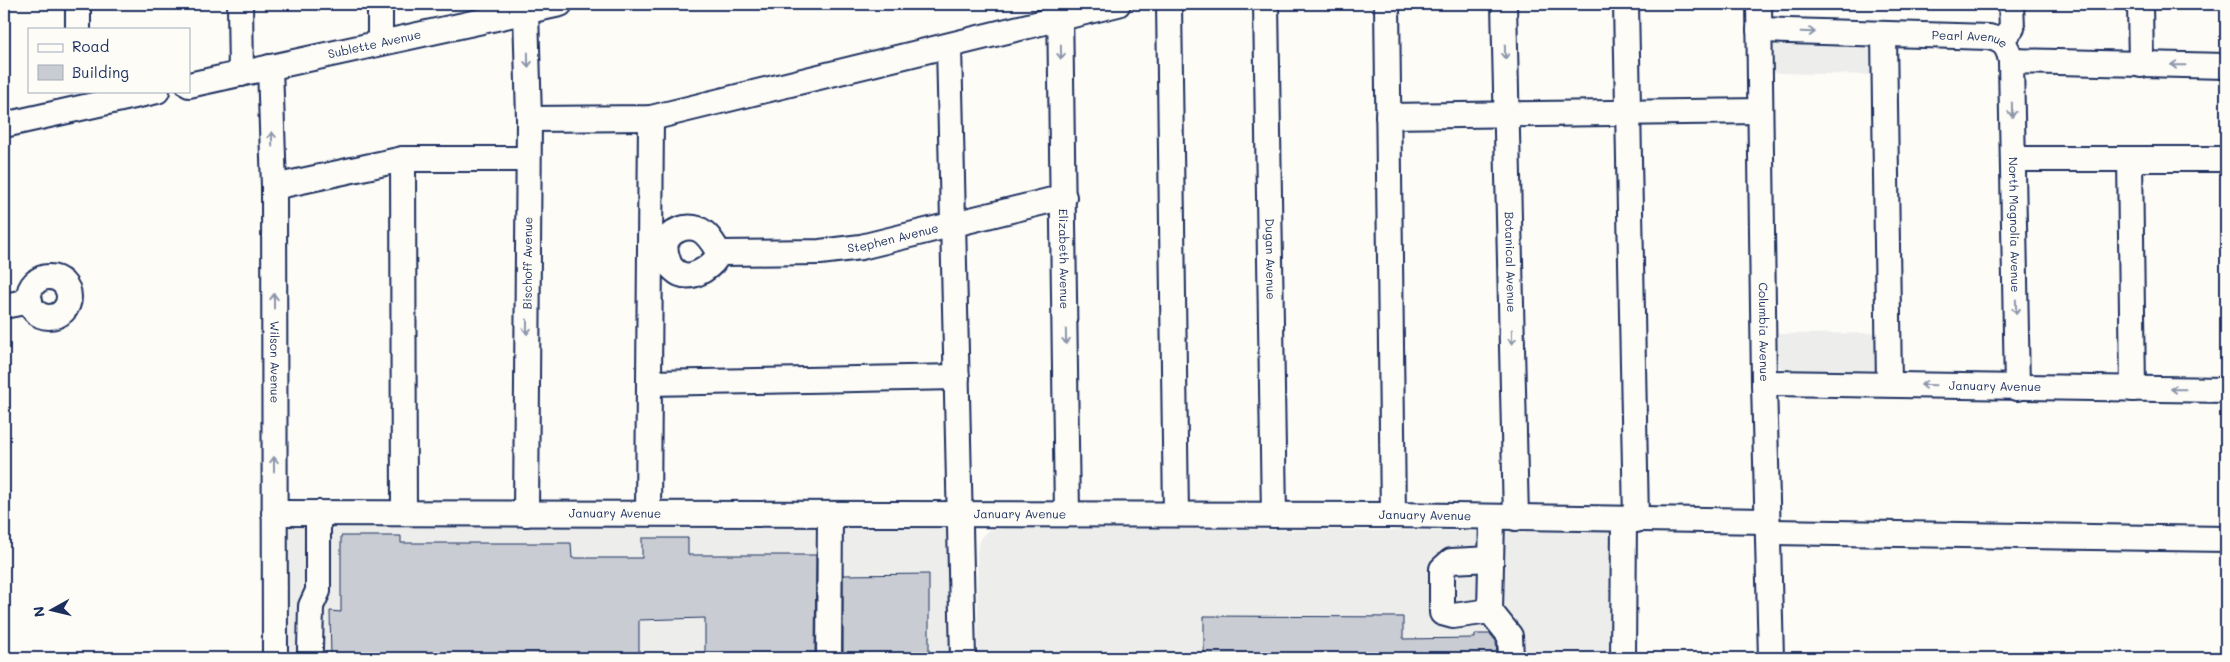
<svg xmlns="http://www.w3.org/2000/svg" width="2230" height="662" font-family="Mali,sans-serif">
<style>
.built{fill:#edeeec}
.building{fill:#c9ccd3;stroke:#1b2f5e}
.lines{fill:none;stroke-linecap:round;stroke-linejoin:round}
.minor-casing{stroke:#1b2f5e;stroke-width:28}
.minor{stroke:#fdfcf7;stroke-width:24}
.oneway{stroke:#8c96aa}
.labels{text-anchor:middle;stroke-width:4;stroke-linejoin:round;paint-order:stroke}
.street-label{font-size:12px;fill:#1b2f5e;stroke:#fdfcf7}
</style>
<rect width="100%" height="100%" fill="#fdfcf7"/>
<filter id="ink" filterUnits="userSpaceOnUse"><feTurbulence type="fractalNoise" baseFrequency=".02" numOctaves="2"/><feDisplacementMap in="SourceGraphic" scale="10" xChannelSelector="R" yChannelSelector="G"/><feConvolveMatrix kernelMatrix="1 2 1 2 8 2 1 2 1" color-interpolation-filters="sRGB"/></filter>
<g filter="url(#ink)">
<path class="built" d="M1879,40V75L1770,73V45L1774,41Z
M1883,333L1882,370H1784L1778,366L1775,334Z
M289,525H953L954,658H286V531Z
M1004,528L1609,532L1613,539V658H978L977,551L981,537L990,530Z"/>
<path class="building" d="M341,536H401V543H571L572,558H642V538H688V555H816L815,653L705,654V618L639,620V658H331L330,611L341,612Z
M929,574V658H843V575Z
M1204,616L1403,617V639L1475,638V634H1490L1496,641L1497,658H1204Z"/>
<g class="lines">
<defs>
<g id="minor">
<path d="M78,4V29"/>
<path d="M240,4L241,74"/>
<path d="M380,4V43"/>
<path id="s1" d="M1060,4L1067,514"/>
<path d="M1169,4L1176,514"/>
<path id="s2" d="M1266,4L1274,515"/>
<path d="M1387,4L1393,515"/>
<path id="s3" d="M1504,4L1516,518"/>
<path d="M1626,4L1636,520"/>
<path id="s4" d="M1759,4L1764,383L1771,658"/>
<path d="M2140,4L2141,65"/>
<path id="s5" d="M1759,30L1989,37C2003,40 2008,46 2011,61L2017,388"/>
<path d="M1884,35L1889,384"/>
<path d="M2001,40L2012,28L2011,4"/>
<path d="M949,46L963,658"/>
<path d="M2011,61L2226,66"/>
<path id="s6" d="M270,67L274,187L275,658"/>
<path id="s7" d="M189,85L560,4"/>
<path d="M1388,116L1760,111"/>
<path d="M529,119L651,118L1118,4"/>
<path d="M4,125L157,91"/>
<path d="M403,159L404,513"/>
<path d="M2013,159H2226"/>
<path d="M2130,159L2133,389"/>
<path d="M274,187L403,159H528"/>
<path id="s8" d="M719,253C714,265 695,280 680,274C677,273 673,269 670,266C668,260 664,251 666,243C670,230 686,225 698,229C708,233 714,245 719,253L820,252L861,247L1064,197"/>
<circle cx="49" cy="297" r="20"/>
<path d="M4,306L30,301"/>
<path d="M649,383L957,377"/>
<path id="s9" d="M1764,383L2226,390"/>
<path id="s10" d="M274,513L1393,515L1767,521"/>
<path d="M648,513L651,118"/>
<path id="s11" d="M526,514L529,119L526,11"/>
<path d="M1492,518L1490,611L1510,636L1511,658"/>
<path d="M1768,532L2226,539"/>
<path d="M1490,611L1453,616L1442,613V569L1451,561L1491,559"/>
<path d="M310,649L311,606L318,591V513"/>
<path d="M829,658L830,514"/>
<path d="M1623,658L1624,519"/>
</g>
</defs>
<use href="#minor" class="minor-casing"/>
<use href="#minor" class="minor"/>
</g>
<defs><path id="oneway-shaft" d="M-6 0H5M1.5-3L5.5 0L1.5 3" fill="none" stroke-width="1.6" stroke-linecap="round" stroke-linejoin="round" transform="scale(1.25)"/></defs>
<g class="oneway">
<use href="#oneway-shaft" transform="translate(1808 32) rotate(2)"/>
<use href="#oneway-shaft" transform="translate(1061 52) rotate(89)"/>
<use href="#oneway-shaft" transform="translate(1505 52) rotate(89)"/>
<use href="#oneway-shaft" transform="translate(528 60) rotate(89)"/>
<use href="#oneway-shaft" transform="translate(2178 65) rotate(-179)"/>
<use href="#oneway-shaft" transform="translate(2012 110) rotate(89)"/>
<use href="#oneway-shaft" transform="translate(272 139) rotate(-92)"/>
<use href="#oneway-shaft" transform="translate(274 301) rotate(-90)"/>
<use href="#oneway-shaft" transform="translate(2016 307) rotate(89)"/>
<use href="#oneway-shaft" transform="translate(527 327) rotate(90)"/>
<use href="#oneway-shaft" transform="translate(1066 337) rotate(89)"/>
<use href="#oneway-shaft" transform="translate(1512 337) rotate(89)"/>
<use href="#oneway-shaft" transform="translate(1928 385) rotate(-178)"/>
<use href="#oneway-shaft" transform="translate(2178 389) rotate(-179)"/>
<use href="#oneway-shaft" transform="translate(274 464) rotate(-90)"/>
</g>
</g>
<g class="labels">
<g class="street-label">
<text dy="4" stroke="none"><textPath href="#s5" startOffset="211">Pearl Avenue</textPath></text>
<text dy="4" stroke="none"><textPath href="#s7" startOffset="190">Sublette Avenue</textPath></text>
<text dy="4" stroke="none"><textPath href="#s5" startOffset="429">North Magnolia Avenue</textPath></text>
<text dy="4" stroke="none"><textPath href="#s8" startOffset="331">Stephen Avenue</textPath></text>
<text dy="4" stroke="none"><textPath href="#s1" startOffset="255">Elizabeth Avenue</textPath></text>
<text dy="4" stroke="none"><textPath href="#s2" startOffset="255">Dugan Avenue</textPath></text>
<text dy="4" stroke="none"><textPath href="#s3" startOffset="258">Botanical Avenue</textPath></text>
<text dy="4" stroke="none"><textPath href="#s11" startOffset="251">Bischoff Avenue</textPath></text>
<text dy="4" stroke="none"><textPath href="#s4" startOffset="328">Columbia Avenue</textPath></text>
<text dy="4" stroke="none"><textPath href="#s6" startOffset="295">Wilson Avenue</textPath></text>
<text dy="4" stroke="none"><textPath href="#s9" startOffset="231">January Avenue</textPath></text>
<text dy="4" stroke="none"><textPath href="#s10" startOffset="341">January Avenue</textPath></text>
<text dy="4" stroke="none"><textPath href="#s10" startOffset="746">January Avenue</textPath></text>
<text dy="4" stroke="none"><textPath href="#s10" startOffset="1151">January Avenue</textPath></text>
</g>
</g>
<rect width="2230" height="662" fill="none" stroke="#fdfcf7" stroke-width="20"/>
<rect x="10" y="10" width="2210" height="642" fill="none" stroke="#1b2f5e" stroke-width="2" filter="url(#ink)"/>
<rect x="28" y="28" width="162" height="65" fill="#fdfcf7" stroke="#a3aaba"/>
<rect x="38" y="44" width="25" height="8" fill="#fdfcf7" stroke="#a3aaba"/>
<text x="72" y="52" font-size="15" fill="#1b2f5e">Road</text>
<rect x="38" y="65" width="25" height="15" fill="#c9ccd3" stroke="#a3aaba"/>
<text x="72" y="78" font-size="15" fill="#1b2f5e">Building</text>
<g transform="translate(52 610) rotate(262)" stroke="#fdfcf7" stroke-width="4" paint-order="stroke">
<path d="M0-4L9 19L0 12L-9 19Z" fill="#1b2f5e"/>
<text y="-8" font-size="14" font-weight="bold" text-anchor="middle" fill="#1b2f5e">N</text>
</g>
</svg>
